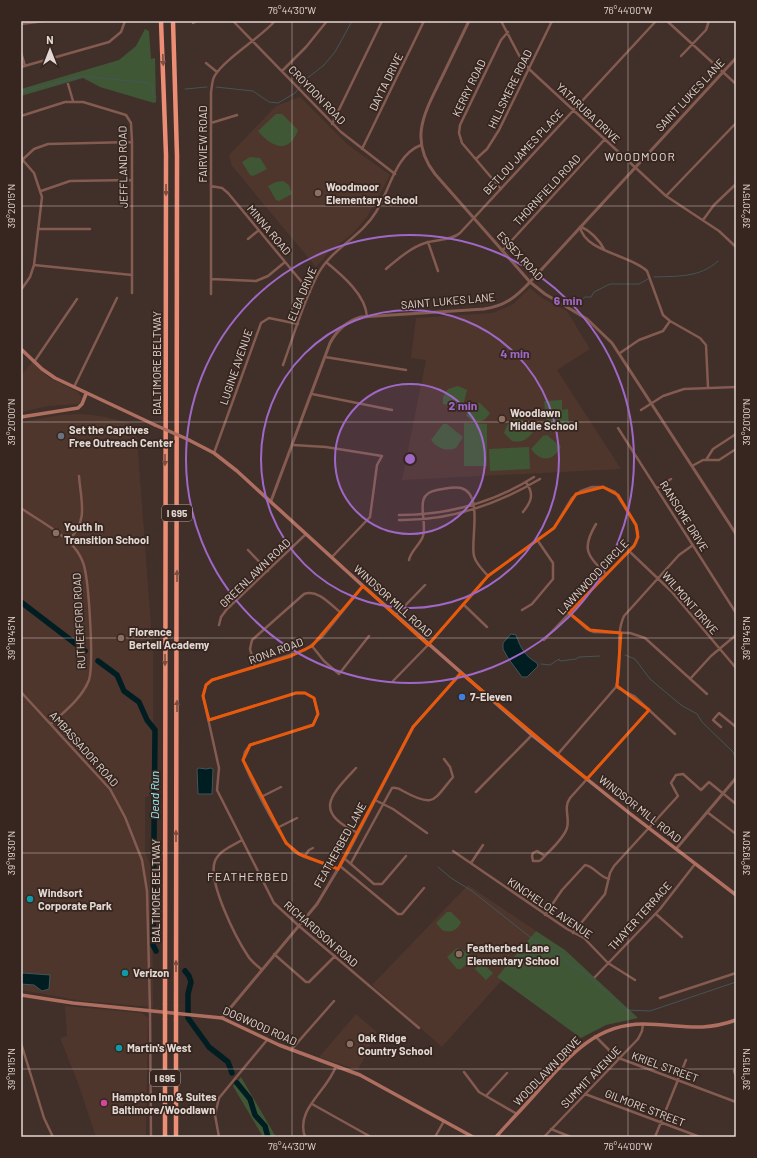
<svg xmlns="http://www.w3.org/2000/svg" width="757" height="1158" font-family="Barlow,sans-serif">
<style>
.built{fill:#4e362d}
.green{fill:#405736}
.water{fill:#001d22;stroke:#445557}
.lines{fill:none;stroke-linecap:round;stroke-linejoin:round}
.stream{stroke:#445557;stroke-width:1}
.river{stroke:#001d22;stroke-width:5.5}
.minor{stroke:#835b51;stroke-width:2.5}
.tertiary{stroke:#835b51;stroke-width:3}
.secondary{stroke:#ae6f60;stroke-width:3.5}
.motorway{stroke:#ec8d76;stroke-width:4.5}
.secondary-bridge{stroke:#ae6f60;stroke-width:3.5}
.motorway-bridge{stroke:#ec8d76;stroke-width:4.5}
.oneway{fill:#7f4f42}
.marked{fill:none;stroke:#e8590c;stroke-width:3;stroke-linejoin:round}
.ticks{fill:none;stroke:#e3d8d3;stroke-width:1;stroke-opacity:0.45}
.ring{fill:none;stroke:#9f68c6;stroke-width:2}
.education-dot{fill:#8d6e63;stroke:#36261f;stroke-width:1.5}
.worship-dot{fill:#6b7280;stroke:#36261f;stroke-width:1.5}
.shop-dot{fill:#3f7fe0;stroke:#36261f;stroke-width:1.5}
.culture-dot{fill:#0f9aa8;stroke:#36261f;stroke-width:1.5}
.hotel-dot{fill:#d1479c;stroke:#36261f;stroke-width:1.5}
.labels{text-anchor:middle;stroke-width:3.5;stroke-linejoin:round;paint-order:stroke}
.shield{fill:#36261f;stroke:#afa39d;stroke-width:1}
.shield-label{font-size:10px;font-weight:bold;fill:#e3d8d3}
.street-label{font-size:11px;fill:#e3d8d3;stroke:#36261f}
.poi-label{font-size:11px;font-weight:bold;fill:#e3d8d3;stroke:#36261f;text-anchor:start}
.neighbourhood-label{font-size:12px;letter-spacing:1px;fill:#e3d8d3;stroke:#36261f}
.water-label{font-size:12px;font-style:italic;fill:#91f0fe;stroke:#36261f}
.centre{fill:#9f68c6;stroke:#36261f;stroke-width:2}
.ring-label{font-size:12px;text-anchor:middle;font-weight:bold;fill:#9f68c6;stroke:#36261f;stroke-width:3.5;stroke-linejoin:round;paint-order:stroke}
.neatline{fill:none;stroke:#e3d8d3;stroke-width:1.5}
.ticks-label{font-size:10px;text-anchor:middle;fill:#e3d8d3}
</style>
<rect width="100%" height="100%" fill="#412f29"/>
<path class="built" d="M300,97L347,144L390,175L367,217L353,233L329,252L316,267L232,166L229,155L276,106Z
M530,288L542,298L567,311L590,349L557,370L621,469L402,480L426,360L411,358L416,318L492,313L512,305Z
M32,362L48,377L78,392L81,397L80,402L78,404L49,406L21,412V376Z
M81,414L101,416L130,423L137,438L153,652V795L145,797V852L152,869L153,1007L82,1001L21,990V422L60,415Z
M468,885L536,931L497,977L502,980L442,1047L372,985Z
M65,1006L142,1013L148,1018L146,1137H96L78,1083L60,1038L67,1036Z
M356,1014L377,1032L358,1070L319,1057Z"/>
<path class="green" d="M145,29L149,31L151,59L155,58L156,102L154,103L100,87L83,78L21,96V89L119,60L136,46Z
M276,114H282L298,130C289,155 271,147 258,131Z
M250,157L260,158L267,169L253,176L250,175L242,162Z
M283,181L289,185L292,194L279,201L276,200L268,186L276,182Z
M458,386L467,390L463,406L461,408L443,404V397L448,389Z
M562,400V410L568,409L569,427L547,429L544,401Z
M476,403H480L490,413C483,424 474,425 466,415Z
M516,419L522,420L533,432C527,440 521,443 512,441L504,433L507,425Z
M464,423L487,424V466H464Z
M443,424H447L463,437L456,448C446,452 437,448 431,440Z
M547,435L561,447C552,462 541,462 531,449L543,436Z
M529,447L530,469L490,471L489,449Z
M447,912H451L461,922C457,931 451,933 442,930L436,923Z
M536,931L565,950L638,1018L606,1025L581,1038L497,977Z
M457,948L467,952L472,959L461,969H457L447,957Z
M481,962L493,973L486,980L475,969Z
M241,1077L276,1137H263L233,1086Z"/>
<path class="water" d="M511,634L516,635C521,649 525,656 537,663L538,666L527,677H522L508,658L503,649V643Z
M199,768L206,769L211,768L213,769L212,794H198L197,769Z
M23,973L50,975L49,989L42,991L34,985L21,984V975Z"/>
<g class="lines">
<path class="stream" d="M216,87L253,91L269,102L278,103L295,93L305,80L324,65L335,52L352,21
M185,89L207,87
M21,92L82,76L150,83L152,85L153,96L156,97
M654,277C677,276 700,278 718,261
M577,304L585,297H591L594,292L610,284H639L648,279
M625,655L635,659L650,679L681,705L697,714L702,722L733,752L736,759
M541,664L550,665L559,659L560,661L576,659L579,657L600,656
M438,867L451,878L472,891L535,941L563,957L567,963L584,972L625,1010L650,1011L736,982"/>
<path class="river" d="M21,602L85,651
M98,661L117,675L124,691L139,702L147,720L155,730L153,945L156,951
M185,971L189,976L191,982L188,994V1018L209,1047L228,1062L232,1073
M237,1083L250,1099L255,1115L265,1126L268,1137"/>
<path class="minor" d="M233,21L341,132L395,174
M501,21L521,59L529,69L666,196L719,231L736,247
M667,21L736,84
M193,23L197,21
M21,24L44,21
M21,52L25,66
M681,56L706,30L709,21
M206,63L217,72
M21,67L109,42L121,32L125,21
M282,71L306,47L327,21
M68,84L73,101
M21,116L65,102H83L126,115L131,123L132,142V293
M211,123L237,115
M332,124L382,21
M362,149L424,21
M21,158L34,173L42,197L34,265L30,277L21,290
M476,159L487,149L499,130L552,21
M21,161L34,149L48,144L132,142
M211,186L222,188L228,193L310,292
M501,189L462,143L459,133L460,125L501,40L508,32
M41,191L70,181L132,180
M666,196L736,123
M703,220L714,205L736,184
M580,227C585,252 631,255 647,271L663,315L670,321L700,338L706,345L708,387
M580,227C589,229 600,241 604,249
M39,229H90
M248,239L259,230
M428,242L438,271
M502,251L605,139
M326,262C342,275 366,295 367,317
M34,265L132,275
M386,269C398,259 410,248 425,243C436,239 451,241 460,233L656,21
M211,279L256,281L268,276L285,262
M211,294V92C212,87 212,81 214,77C223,60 260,38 275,21
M620,353L639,340L663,331L670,321
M325,357L406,370
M34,362L77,299
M283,365C294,335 303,302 318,274C332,248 361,237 376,212C390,190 395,155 421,145
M74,387L117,298
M312,394L392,410
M641,410L663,396L684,389L736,387
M618,428L736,613
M293,445L326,447L382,456L377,465L370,517L332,557
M214,453L261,323L269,318L298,324
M706,460L713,449L736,434
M692,466L703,460H719L736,449
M657,488L671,479
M21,508C39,521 64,533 77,551C81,557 84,563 85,570C89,589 94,664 89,680C82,698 65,711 51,724
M523,512C532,501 534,494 526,482
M399,515C447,515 493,503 534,477
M399,520C450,521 496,505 540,479
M596,524C581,549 587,555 606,574
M68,541C89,520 81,503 79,476
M248,550L268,571
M629,551L671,591L736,668
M409,560C411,550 420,545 423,536C428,520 412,494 437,490C445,489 454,486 461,488C484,494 470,541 474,556C476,564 483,570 488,576
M363,586L322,637L305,650L212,680L206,685L203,696L219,768L217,790L274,903L299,926L419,1028
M463,604L487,627
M522,610L532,604L553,579V563L538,541
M569,613L587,629L594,632L630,633L645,638L707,694
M396,615L425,585
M219,625L221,617L227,609L306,534
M312,646L324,661L339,674L369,636
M255,667L250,649L252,640L304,594C318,589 330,604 341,613
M690,679L711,656L736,635
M393,681L428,645L488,576L554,528L572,498L581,491L592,487H603L615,492L636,525L638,533L636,543L544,640
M616,687L634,696L675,734
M21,692L110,789L125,817L142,860L147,891L150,1010L151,1137
M209,720L296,693H305L314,698L318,714L313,725L250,745L245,752L243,760C250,779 281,841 295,852C308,861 324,861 338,869
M721,727L713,720L719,713L736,727
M557,755L616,687C624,664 614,637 624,616L679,555L693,545
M356,768C331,795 312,812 358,833
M476,792L532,735
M261,797L281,787
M375,800L393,809L427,833
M707,812L736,834
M277,828L297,818
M242,840C232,846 220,850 215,861C207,881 236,938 248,956C251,961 256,965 261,969
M453,851L567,929L584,938L608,963L635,980
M545,856L537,851L533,853L532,856L533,861H539L541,860C549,851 563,840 567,828C570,817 563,808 570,798L649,710
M304,857L309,850L313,848
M344,858L374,884H382L406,856
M351,863L392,788C396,787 399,788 403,791C434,808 433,801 453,777L450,767L444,759
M471,863L483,845
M340,866L398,914H402L424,888
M656,914L682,937
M545,915L562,890L585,865C594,866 599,877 609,879
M573,933L605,894L610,873L614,866L678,796L671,783L676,775L683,774L701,790L709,782L736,804
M274,954L306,982H309L335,956
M595,977L660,909L695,864
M660,998L736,973
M595,1036L616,1057L736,1102
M21,1043L44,1118L53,1137
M291,1050L334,1001
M736,1068L734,1071L736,1076
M464,1072L479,1092L517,1114
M585,1094L700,1137
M486,1096L507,1073
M312,1104L371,1137
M551,1129L571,1137
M219,1137L215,1115L219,1098L267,1040
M305,1137C295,1109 327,1092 336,1066
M435,1137L444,1121
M544,1137L638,1039L642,1031L643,1024
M655,1137L686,1060"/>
<path class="tertiary" d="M469,21C460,40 451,58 442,77C425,112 408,139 435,174L530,282L545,294L587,319L612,343L736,534
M271,501L330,343C337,330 347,321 361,317L484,309C505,306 516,297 530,282L736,58
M676,849L736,778
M222,1018L317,904L347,854L413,727L461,673"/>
<path class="secondary" d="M21,349L42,369L55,378L155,425
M21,417L78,408L82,404L86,394
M187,439L214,453L237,471L363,586L532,735L628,812L736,895
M21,995L73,1003L222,1018L279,1045L360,1075L473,1137
M496,1137C509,1122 524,1107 537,1092C567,1059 594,1024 643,1024C679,1024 700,1033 736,1020"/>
<path class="motorway" d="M161,21L166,155L165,1004
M173,21L177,156L176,1005
M176,1020V1137
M165,1137V1019"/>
<path class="secondary-bridge" d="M155,425L187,439"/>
<path class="motorway-bridge" d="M165,1019V1004
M176,1020V1005"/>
</g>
<defs><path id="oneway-solid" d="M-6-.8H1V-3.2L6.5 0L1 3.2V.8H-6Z"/></defs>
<g class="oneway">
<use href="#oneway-solid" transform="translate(163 60) rotate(88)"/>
<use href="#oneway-solid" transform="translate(166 190) rotate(90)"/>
<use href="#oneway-solid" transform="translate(165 460) rotate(90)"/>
<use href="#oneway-solid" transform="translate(177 576) rotate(-90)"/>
<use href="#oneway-solid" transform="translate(165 660) rotate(90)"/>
<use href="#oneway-solid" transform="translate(177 706) rotate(-90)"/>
<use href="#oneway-solid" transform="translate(176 836) rotate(-90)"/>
<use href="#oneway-solid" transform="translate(176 966) rotate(-90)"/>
</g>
<path class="marked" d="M603,487L618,495L636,525L638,537L634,546L569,613L590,630L621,633L617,686L649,710L587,779L461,673L413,727L338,869L299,854L286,843L243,760L250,745L313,725L318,714L314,698L305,693H296L209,720L203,696L206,685L212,680L291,656L312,646L363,586L428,645L488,576L554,528L576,494Z"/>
<path class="ticks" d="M292,21V1137M628,21V1137M21,206H736M21,422H736M21,638H736M21,853H736M21,1069H736"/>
<circle cx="410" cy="459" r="75" fill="#9f68c6" fill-opacity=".12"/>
<g class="ring">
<circle cx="410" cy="459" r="75"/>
<circle cx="410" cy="459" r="149"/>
<circle cx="410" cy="459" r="224"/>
</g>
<g class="education-dot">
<circle cx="318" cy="193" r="4"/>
<circle cx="502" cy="419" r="4"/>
<circle cx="56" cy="533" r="4"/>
<circle cx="121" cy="638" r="4"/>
<circle cx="459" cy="954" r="4"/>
<circle cx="350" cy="1044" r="4"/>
</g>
<circle class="worship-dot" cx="61" cy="436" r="4"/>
<circle class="shop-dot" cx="462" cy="697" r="4"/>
<g class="culture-dot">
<circle cx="30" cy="899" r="4"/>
<circle cx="125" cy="973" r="4"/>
<circle cx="119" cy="1048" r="4"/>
</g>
<circle class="hotel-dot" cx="104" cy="1103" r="4"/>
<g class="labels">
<g class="shield">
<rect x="162" y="505" width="30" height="16" rx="3"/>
<rect x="150" y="1070" width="30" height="16" rx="3"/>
</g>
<g class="shield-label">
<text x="177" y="517">I 695</text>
<text x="165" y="1082">I 695</text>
</g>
<g class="street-label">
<text transform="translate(386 82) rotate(-64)" y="4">DAYTA DRIVE</text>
<text transform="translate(469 88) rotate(-64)" y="4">KERRY ROAD</text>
<text transform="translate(510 89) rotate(-64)" y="4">HILLSMERE ROAD</text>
<text transform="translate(317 95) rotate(46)" y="4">CROYDON ROAD</text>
<text transform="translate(690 95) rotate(-47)" y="4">SAINT LUKES LANE</text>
<text transform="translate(588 113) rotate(43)" y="4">YATARUBA DRIVE</text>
<text transform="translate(203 144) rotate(-90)" y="4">FAIRVIEW ROAD</text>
<text transform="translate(523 152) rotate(-47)" y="4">BETLOU JAMES PLACE</text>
<text transform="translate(123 167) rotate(-91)" y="4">JEFFLAND ROAD</text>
<text transform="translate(547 190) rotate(-47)" y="4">THORNFIELD ROAD</text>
<text transform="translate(269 230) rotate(50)" y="4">MINNA ROAD</text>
<text transform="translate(520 256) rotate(47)" y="4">ESSEX ROAD</text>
<text transform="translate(302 294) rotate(-67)" y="4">ELBA DRIVE</text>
<text transform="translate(448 301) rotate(-5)" y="4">SAINT LUKES LANE</text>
<text transform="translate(157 363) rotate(-90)" y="4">BALTIMORE BELTWAY</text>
<text transform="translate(236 367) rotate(-71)" y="4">LUGINE AVENUE</text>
<text transform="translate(684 516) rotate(58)" y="4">RANSOME DRIVE</text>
<text transform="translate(255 573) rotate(-44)" y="4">GREENLAWN ROAD</text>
<text transform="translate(593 577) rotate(-47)" y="4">LAWNWOOD CIRCLE</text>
<text transform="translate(393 601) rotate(42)" y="4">WINDSOR MILL ROAD</text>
<text transform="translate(690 603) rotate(49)" y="4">WILMONT DRIVE</text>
<text transform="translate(79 621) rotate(-93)" y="4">RUTHERFORD ROAD</text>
<text transform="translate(276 651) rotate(-20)" y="4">RONA ROAD</text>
<text transform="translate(84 749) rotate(48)" y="4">AMBASSADOR ROAD</text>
<text transform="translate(640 809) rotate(38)" y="4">WINDSOR MILL ROAD</text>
<text transform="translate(340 845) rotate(-61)" y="4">FEATHERBED LANE</text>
<text transform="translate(156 891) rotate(-90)" y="4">BALTIMORE BELTWAY</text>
<text transform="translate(550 908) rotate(34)" y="4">KINCHELOE AVENUE</text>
<text transform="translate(640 916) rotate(-48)" y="4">THAYER TERRACE</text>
<text transform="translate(321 934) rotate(41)" y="4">RICHARDSON ROAD</text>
<text transform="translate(260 1026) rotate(24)" y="4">DOGWOOD ROAD</text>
<text transform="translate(665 1067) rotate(20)" y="4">KRIEL STREET</text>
<text transform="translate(547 1071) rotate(-46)" y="4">WOODLAWN DRIVE</text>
<text transform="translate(591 1077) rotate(-46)" y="4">SUMMIT AVENUE</text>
<text transform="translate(645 1108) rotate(21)" y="4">GILMORE STREET</text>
</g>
<g class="poi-label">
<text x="326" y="191">Woodmoor<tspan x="326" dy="13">Elementary School</tspan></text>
<text x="510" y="417">Woodlawn<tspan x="510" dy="13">Middle School</tspan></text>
<text x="69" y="434">Set the Captives<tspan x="69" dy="13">Free Outreach Center</tspan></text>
<text x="64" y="531">Youth In<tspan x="64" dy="13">Transition School</tspan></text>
<text x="129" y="636">Florence<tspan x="129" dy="13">Bertell Academy</tspan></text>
<text x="470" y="701">7-Eleven</text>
<text x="38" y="897">Windsort<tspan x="38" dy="13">Corporate Park</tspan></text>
<text x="467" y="952">Featherbed Lane<tspan x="467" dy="13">Elementary School</tspan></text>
<text x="133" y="977">Verizon</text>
<text x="358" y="1042">Oak Ridge<tspan x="358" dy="13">Country School</tspan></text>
<text x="127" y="1052">Martin's West</text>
<text x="112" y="1101">Hampton Inn &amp; Suites<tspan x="112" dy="13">Baltimore/Woodlawn</tspan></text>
</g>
<g class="neighbourhood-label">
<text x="640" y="161">WOODMOOR</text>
<text x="248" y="881">FEATHERBED</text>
</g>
<g class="water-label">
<text transform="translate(155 795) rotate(-90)" y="4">Dead Run</text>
</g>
</g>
<circle cx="410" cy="459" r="6" class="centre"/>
<g class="ring-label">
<text x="568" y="305">6 min</text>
<text x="515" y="358">4 min</text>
<text x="463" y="410">2 min</text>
</g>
<rect width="757" height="1158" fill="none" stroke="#36261f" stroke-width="44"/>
<g transform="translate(50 50)" stroke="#36261f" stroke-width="3" paint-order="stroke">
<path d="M0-3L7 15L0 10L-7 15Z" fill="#e3d8d3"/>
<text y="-6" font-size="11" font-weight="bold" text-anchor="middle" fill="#e3d8d3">N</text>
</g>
<rect x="22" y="22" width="713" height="1114" class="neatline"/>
<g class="ticks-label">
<text x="292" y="14">76°44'30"W</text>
<text x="628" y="14">76°44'00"W</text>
<text transform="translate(11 206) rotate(-90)" y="4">39°20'15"N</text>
<text transform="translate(746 206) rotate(-90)" y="4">39°20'15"N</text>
<text transform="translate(11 422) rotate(-90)" y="4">39°20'00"N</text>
<text transform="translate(746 422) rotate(-90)" y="4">39°20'00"N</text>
<text transform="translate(11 638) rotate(-90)" y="4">39°19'45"N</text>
<text transform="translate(746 638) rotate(-90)" y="4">39°19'45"N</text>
<text transform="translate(11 853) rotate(-90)" y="4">39°19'30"N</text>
<text transform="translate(746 853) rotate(-90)" y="4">39°19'30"N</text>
<text transform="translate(11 1069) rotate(-90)" y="4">39°19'15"N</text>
<text transform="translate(746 1069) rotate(-90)" y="4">39°19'15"N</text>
<text x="292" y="1150">76°44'30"W</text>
<text x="628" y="1150">76°44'00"W</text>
</g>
</svg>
